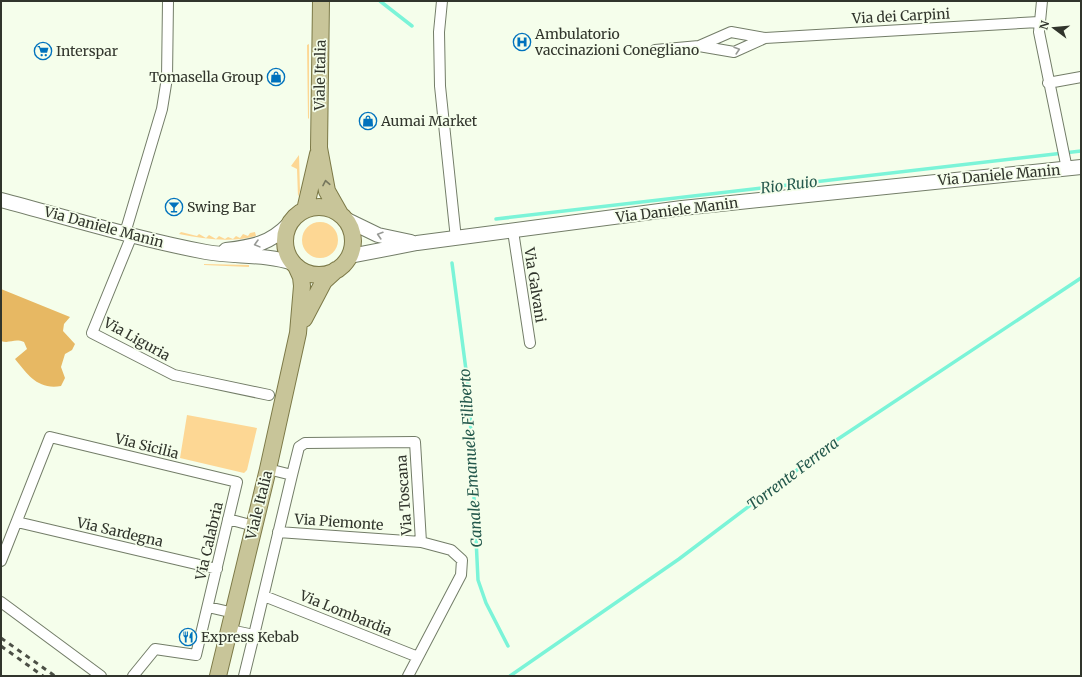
<svg xmlns="http://www.w3.org/2000/svg" width="1082" height="677" font-family="Merriweather,serif">
<style>
.green{fill:#fdd794}
.forest{fill:#e7b863}
.lines{fill:none;stroke-linecap:round;stroke-linejoin:round}
.stream{stroke:#7bf4d8;stroke-width:3.5}
.street-casing{stroke:#737d68;stroke-width:12}
.secondary-casing{stroke:#737d68;stroke-width:16}
.primary-casing{stroke:#7c7947;stroke-width:18}
.street{stroke:#fff;stroke-width:10}
.secondary{stroke:#fff;stroke-width:14}
.primary{stroke:#c8c599;stroke-width:16}
.rail{stroke:#4c5046;stroke-width:3;stroke-dasharray:5 5;stroke-linecap:butt}
.oneway{stroke:#989a96}
.oneway2{stroke:#75765d}
.labels{text-anchor:middle;stroke-width:3.5;stroke-linejoin:round;paint-order:stroke}
.street-label{font-size:14px;fill:#31352c;stroke:#f5feeb}
.poi-label{font-size:14px;fill:#31352c;stroke:#f5feeb;text-anchor:start}
.water-label{font-size:15px;font-style:italic;fill:#24584c;stroke:#f5feeb}
</style>
<rect width="100%" height="100%" fill="#f5feeb"/>
<path class="green" d="M309,44V118L308,119L307,45Z
M299,155L300,191L298,197L297,169L291,166Z
M302 240a18 18 0 1 1 36 0a18 18 0 1 1-36 0Z
M181,232L197,236L199,234L206,238L209,235L216,239L219,236L225,239L228,237L233,239L236,236L240,238L243,234L248,236L250,233L255,232L256,236C230,243 205,239 179,234Z
M204,264L249,265V267L204,265Z
M187,415L257,428L247,470L244,473L180,458Z"/>
<path class="forest" d="M1,289L70,317L64,324L63,331L75,344L72,350L65,354L61,367L65,378L61,386C38,390 28,375 15,359L27,349L24,342C14,338 10,344 1,341Z"/>
<g class="lines">
<path class="stream" d="M380,1L412,26
M496,219L1081,151
M452,263L469,393L478,580L486,603L508,646
M510,676L679,559L838,439L1081,278"/>
<defs>
<path id="street" d="M442,1L439,32L440,86L456,239
M1042,1L1039,32L1067,169
M765,38L1039,22
M655,50L699,46L734,52L765,38L731,32L699,46
M1048,83L1081,77
M513,231L530,343
M125,233L162,109L167,78L168,1
M132,235L92,333L174,375L269,395
M268,469L292,475L299,447L305,443L415,442L421,542L451,550L462,560L461,575L408,676
M228,519L254,526
M17,522L217,569
M278,532L421,542
M1,561L50,437L237,482L196,655L155,649L133,676
M264,596L418,657
M1,602L101,676
M208,607L234,613
M230,630L254,635L244,676
M254,635L292,475"/>
<path id="secondary" d="M1,200C69,218 137,239 206,252C235,257 266,254 293,263
M345,219L378,235L411,242
M226,250C252,247 270,244 289,224
M350,256L417,243L682,208L1081,167"/>
<path id="primary" d="M321,1L319,148L327,191L340,214
M285 241a34 34 0 1 1 68 0a34 34 0 1 1-68 0Z
M305,210L318,154
M304,319L324,281L336,270
M218,676L268,469L298,333L302,286L301,277L296,266"/>
</defs>
<use href="#street" class="street-casing"/>
<use href="#secondary" class="secondary-casing"/>
<use href="#primary" class="primary-casing"/>
<use href="#street" class="street"/>
<use href="#secondary" class="secondary"/>
<use href="#primary" class="primary"/>
<path class="rail" d="M1,638L55,676
M1,646L43,676"/>
</g>
<defs><path id="oneway-chevron" d="M-2-3.5L2.5 0L-2 3.5" fill="none" stroke-width="1.6" stroke-linecap="round" stroke-linejoin="round"/></defs>
<g class="oneway">
<use href="#oneway-chevron" transform="translate(737 50) rotate(-17)"/>
<use href="#oneway-chevron" transform="translate(380 235) rotate(-163)"/>
<use href="#oneway-chevron" transform="translate(257 244) rotate(165)"/>
</g>
<use class="oneway2" href="#oneway-chevron" transform="translate(326 183) rotate(-101)"/>
<defs>
<symbol id="hospital-ring" viewBox="-11 -11 22 22"><circle r="9.5" fill="#f5feeb" stroke="#0072bd" stroke-width="1.5"/><path d="M-5-5h3v3.5h4V-5h3V5h-3V1.5h-4V5h-3Z" fill="#0072bd"/></symbol>
<symbol id="supermarket-ring" viewBox="-11 -11 22 22"><circle r="9.5" fill="#f5feeb" stroke="#0072bd" stroke-width="1.5"/><path d="M-6-5.5h2.5l.6 2H6L4.5 2H-2.5L-4.4-4H-6ZM-1.5 3.2a1.3 1.3 0 1 0 .1 0ZM3 3.2a1.3 1.3 0 1 0 .1 0Z" fill="#0072bd"/></symbol>
<symbol id="shop-ring" viewBox="-11 -11 22 22"><circle r="9.5" fill="#f5feeb" stroke="#0072bd" stroke-width="1.5"/><path d="M-5-2.5h2.3a2.7 3.5 0 0 1 5.4 0H5L5.5 6h-11ZM-1.5-2.5h3a1.5 2.3 0 0 0-3 0Z" fill="#0072bd"/></symbol>
<symbol id="bar-ring" viewBox="-11 -11 22 22"><circle r="9.5" fill="#f5feeb" stroke="#0072bd" stroke-width="1.5"/><path d="M-6-5H6L.8 .8V4.5H3.5V6h-7V4.5H-.8V.8Z" fill="#0072bd"/></symbol>
<symbol id="restaurant-ring" viewBox="-11 -11 22 22"><circle r="9.5" fill="#f5feeb" stroke="#0072bd" stroke-width="1.5"/><path d="M-5-6h1v4h1v-4h1v4h1v-4h1v5L-1.5 .5V6h-2V.5L-5-1ZM5-6V6H3V1.5H1.5Q1.5-4 5-6Z" fill="#0072bd"/></symbol>
</defs>
<g fill-rule="evenodd">
<use href="#hospital-ring" x="512" y="32" width="20" height="20"/>
<use href="#supermarket-ring" x="33" y="41" width="20" height="20"/>
<use href="#shop-ring" x="266" y="67" width="20" height="20"/>
<use href="#shop-ring" x="358" y="111" width="20" height="20"/>
<use href="#bar-ring" x="164" y="197" width="20" height="20"/>
<use href="#restaurant-ring" x="178" y="627" width="20" height="20"/>
</g>
<g class="labels">
<g class="street-label">
<text transform="translate(901 16) rotate(-3)" y="5">Via dei Carpini</text>
<text transform="translate(320 75) rotate(-89)" y="5">Viale Italia</text>
<text transform="translate(999 175) rotate(-5)" y="5">Via Daniele Manin</text>
<text transform="translate(677 210) rotate(-7)" y="5">Via Daniele Manin</text>
<text transform="translate(104 227) rotate(15)" y="5">Via Daniele Manin</text>
<text transform="translate(535 285) rotate(81)" y="5">Via Galvani</text>
<text transform="translate(137 339) rotate(29)" y="5">Via Liguria</text>
<text transform="translate(147 446) rotate(14)" y="5">Via Sicilia</text>
<text transform="translate(404 495) rotate(-94)" y="5">Via Toscana</text>
<text transform="translate(259 505) rotate(-76)" y="5">Viale Italia</text>
<text transform="translate(339 522) rotate(4)" y="5">Via Piemonte</text>
<text transform="translate(120 532) rotate(13)" y="5">Via Sardegna</text>
<text transform="translate(209 541) rotate(-77)" y="5">Via Calabria</text>
<text transform="translate(346 613) rotate(22)" y="5">Via Lombardia</text>
</g>
<g class="poi-label">
<text x="535" y="39">Ambulatorio<tspan x="535" dy="16">vaccinazioni Conegliano</tspan></text>
<text x="56" y="56">Interspar</text>
<text x="263" y="82" text-anchor="end">Tomasella Group</text>
<text x="381" y="126">Aumai Market</text>
<text x="187" y="212">Swing Bar</text>
<text x="201" y="642">Express Kebab</text>
</g>
<g class="water-label">
<text transform="translate(789 185) rotate(-7)" y="5">Rio Ruio</text>
<text transform="translate(471 458) rotate(-94)" y="5">Canale Emanuele Filiberto</text>
<text transform="translate(793 474) rotate(-37)" y="5">Torrente Ferrera</text>
</g>
</g>
<rect width="1082" height="677" fill="none" stroke="#31352c" stroke-width="4"/>
<g transform="translate(1054 28) rotate(286)" stroke="#f5feeb" stroke-width="3" paint-order="stroke">
<path d="M0-3L7 15L0 10L-7 15Z" fill="#31352c"/>
<text y="-6" font-size="11" font-weight="bold" text-anchor="middle" fill="#31352c">N</text>
</g>
</svg>
